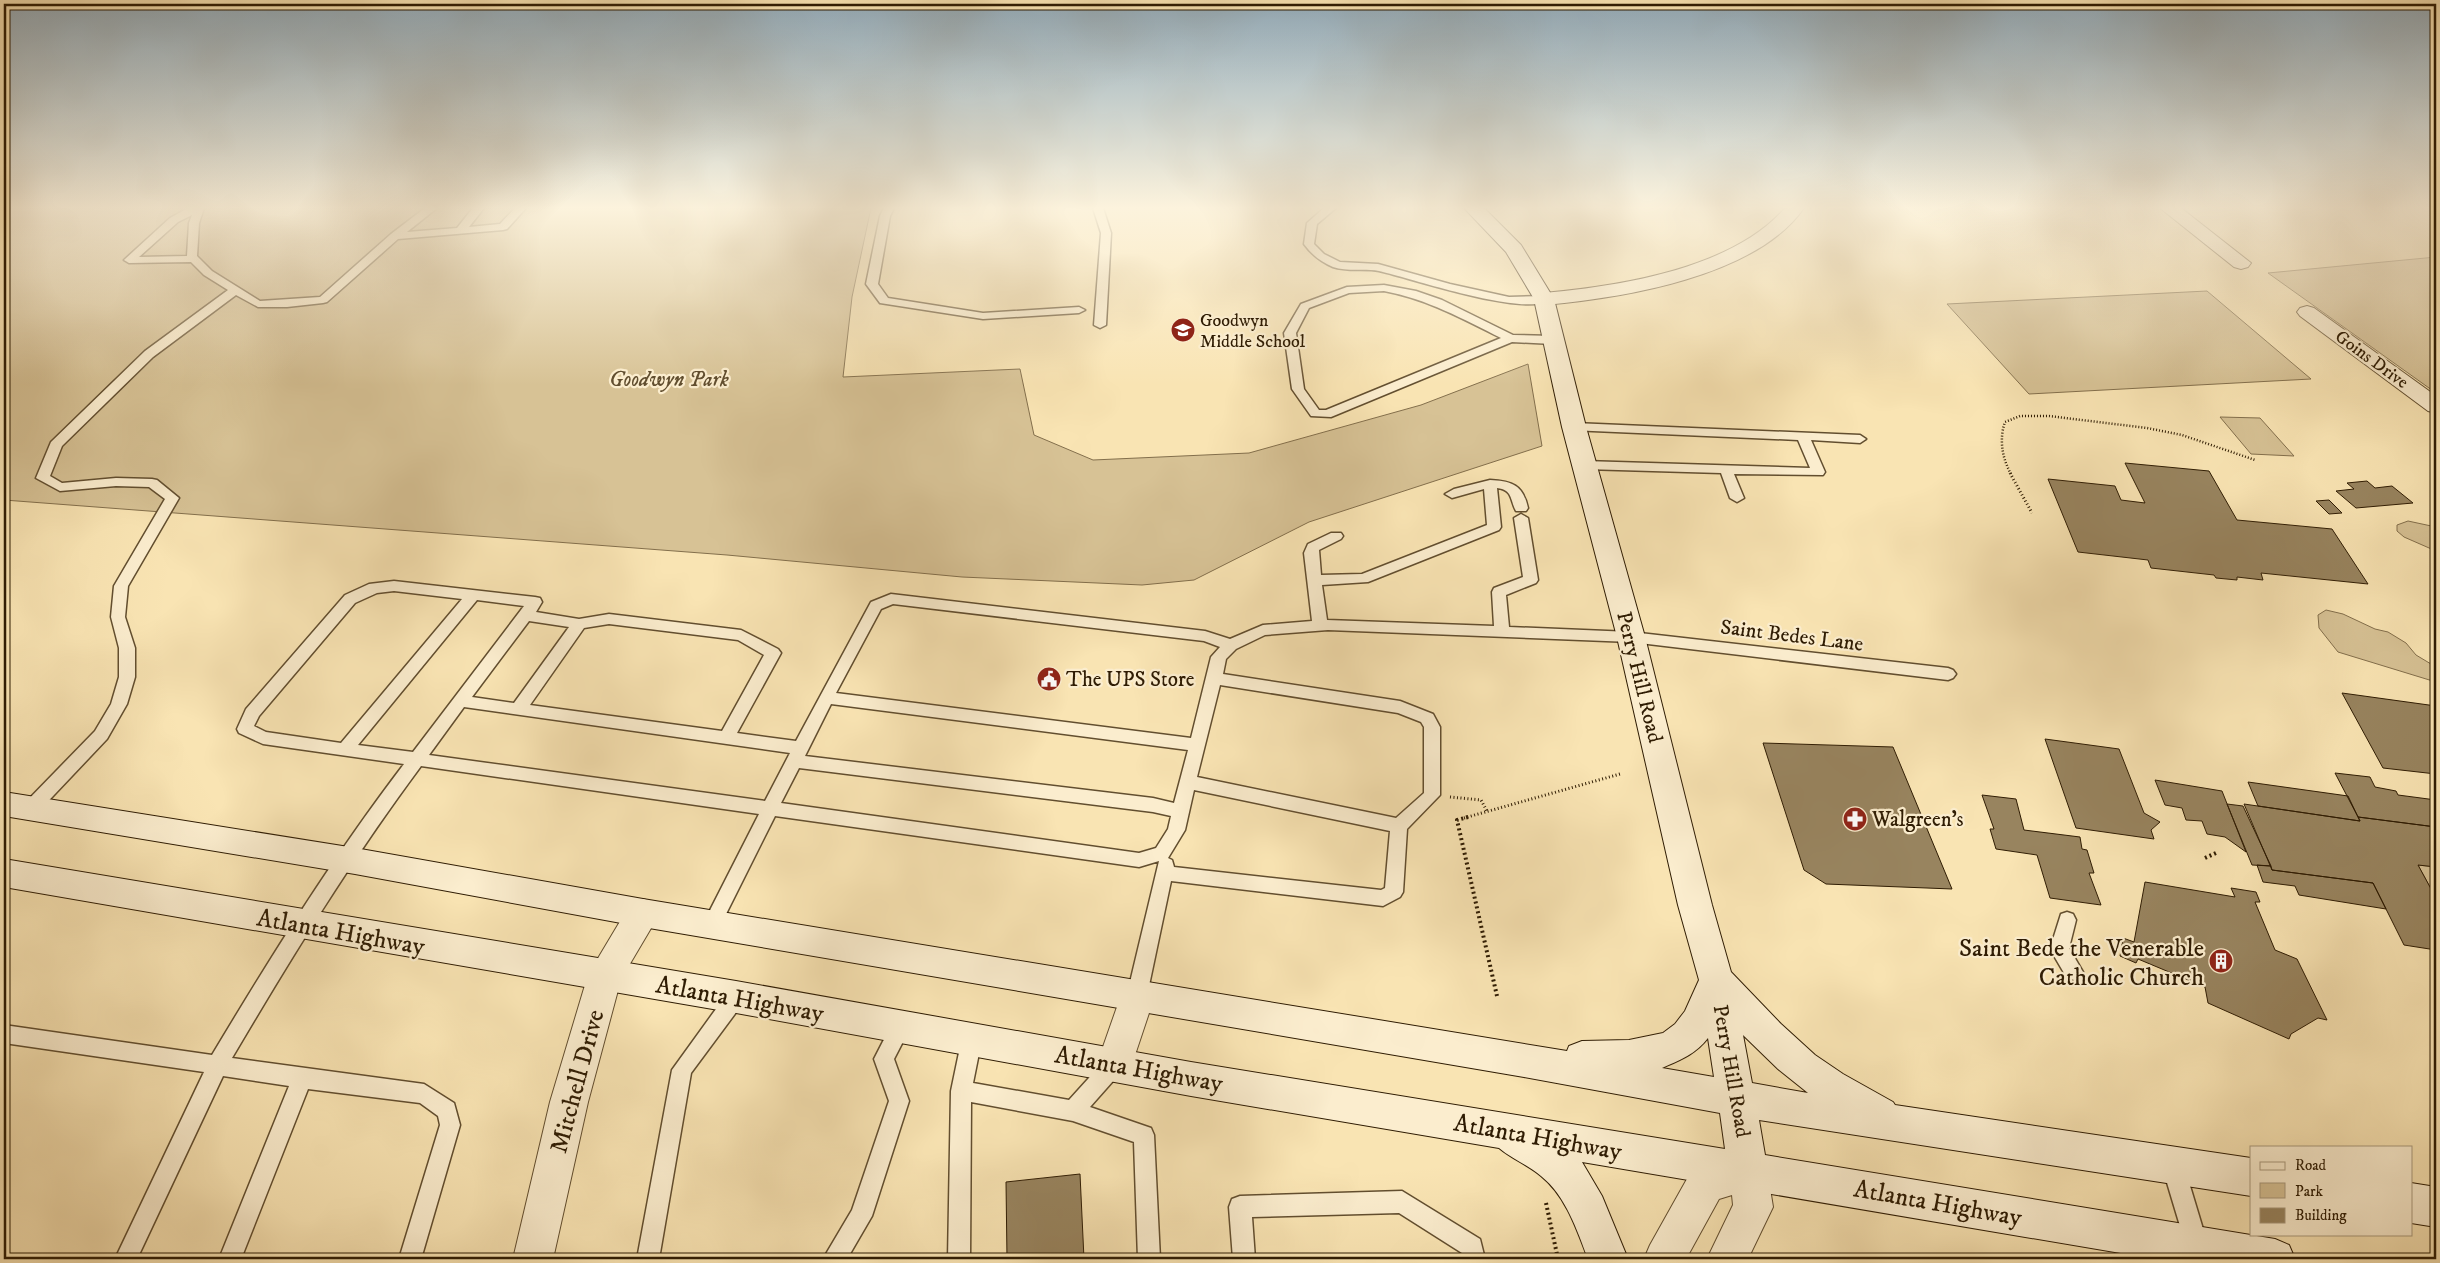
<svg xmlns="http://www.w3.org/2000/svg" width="2440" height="1263" font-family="'IM FELL DW Pica',serif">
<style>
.green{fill:#d7c295;stroke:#836f4c}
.building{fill:#98845f;stroke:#2f1c03}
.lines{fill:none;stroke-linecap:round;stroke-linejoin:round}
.service-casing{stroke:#624e2f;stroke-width:3}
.minor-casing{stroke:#624e2f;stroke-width:2}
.tertiary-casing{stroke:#624e2f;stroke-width:2}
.secondary-casing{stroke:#2f1c03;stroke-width:2}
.path-far2{stroke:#2f1c03;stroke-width:2.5;stroke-dasharray:1 2;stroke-linecap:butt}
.path-far1{stroke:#2f1c03;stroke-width:3;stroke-dasharray:1 2.5;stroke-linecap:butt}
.path{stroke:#2f1c03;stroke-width:4;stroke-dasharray:2 3;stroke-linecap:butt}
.service{fill:#fbedce;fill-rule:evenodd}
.minor{fill:#fbedce;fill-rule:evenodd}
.tertiary{fill:#fbedce;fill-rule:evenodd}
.secondary{fill:#fbedce;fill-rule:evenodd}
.labels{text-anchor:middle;stroke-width:4.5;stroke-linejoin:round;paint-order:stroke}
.far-poi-label{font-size:18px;fill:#2f1c03;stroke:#fbedce;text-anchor:start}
.far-street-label{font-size:18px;fill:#2f1c03;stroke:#fbedce}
.park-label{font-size:21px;font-style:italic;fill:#614e2f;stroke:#fbedce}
.street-label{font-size:21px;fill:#2f1c03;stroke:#fbedce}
.poi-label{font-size:21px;fill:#2f1c03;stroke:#fbedce;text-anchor:start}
.near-street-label{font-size:25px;fill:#2f1c03;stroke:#fbedce}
.near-poi-label{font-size:25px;fill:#2f1c03;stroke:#fbedce;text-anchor:end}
</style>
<rect width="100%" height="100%" fill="#f9e4b3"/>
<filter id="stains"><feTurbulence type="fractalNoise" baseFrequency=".004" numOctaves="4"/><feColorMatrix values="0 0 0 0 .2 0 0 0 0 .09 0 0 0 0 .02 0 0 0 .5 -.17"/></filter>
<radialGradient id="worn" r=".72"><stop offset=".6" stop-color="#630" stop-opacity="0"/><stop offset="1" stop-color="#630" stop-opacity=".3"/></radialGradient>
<path class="green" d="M4,208H871L852,297L843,377L1020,369L1034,435L1093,460L1249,453L1421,405L1528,364L1542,446L1309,522L1194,580L1142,585L962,577L727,555L4,500Z
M2436,257V393L2268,273Z
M2207,291L2311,379L2029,394L1947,304Z
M2220,417L2260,418L2294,456L2251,454Z
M2408,521L2436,527V551L2404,537L2397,531V525Z
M2326,610L2343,614L2375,629L2388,632L2406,643L2416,655L2436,667V682L2338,652L2319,628L2318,615Z
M2418,865L2436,867V898Z"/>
<path class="building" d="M2125,463L2209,471L2237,520L2332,529L2368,584L2261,573L2263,580L2237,577V580L2216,578L2214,575L2151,568L2148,560L2078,552L2048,479L2115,486L2121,500L2145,503Z
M2367,481L2375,488L2392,486L2413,503L2356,508L2336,491L2354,489L2347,483Z
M2329,500L2342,513L2329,514L2316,501Z
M2342,693L2436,706V774L2383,768Z
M2045,739L2119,749L2144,813L2160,822L2151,830L2154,839L2076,828Z
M1763,743L1893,747L1952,889L1826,884L1804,870Z
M2335,773L2370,777L2375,787L2396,791L2398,795L2436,800V827L2358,817Z
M2155,780L2222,791L2246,852L2225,837L2207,834L2202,821L2186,820L2182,808L2165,805Z
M2248,782L2348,796L2360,821L2258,806Z
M1982,795L2016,799L2024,830L2080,837L2082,849L2087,850L2094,873H2089L2101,905L2050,898L2037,855L1996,849L1990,829H1994Z
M2227,804L2243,806L2271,866L2252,865Z
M2244,804L2360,821L2358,817L2436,827V867L2418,865L2436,898V950L2404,945L2373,883L2272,870Z
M2257,865L2271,866L2272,870L2373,883L2386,909L2299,895L2295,886L2263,882Z
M2145,882L2235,897L2231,888L2256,892L2260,902H2255L2275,950L2297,959L2327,1020L2318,1018L2291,1034L2289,1039L2208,1003L2205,987L2138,959L2136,963L2120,956L2123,938L2134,942Z
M1080,1174L1084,1259H1007L1006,1182Z"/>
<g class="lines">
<defs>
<path id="service" d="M188,208H204L199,223L197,256L212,271L260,301L320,297L391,234L425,208H437L407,232L457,228L473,208H484L469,227L500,224L515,208H526L507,229L503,230L398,239L327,302L323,303L287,307H258L236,295L153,357L62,446L50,476L62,483L116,478L152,479L157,480L179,498L128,586L125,617L135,648V677L127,704L107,739L36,814L30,816L24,814L21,809L24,804L95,731L111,704L119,677V648L111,617L114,586L165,499L149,487L116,486L60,491L36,478L51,442L145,351L228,290L204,275L191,262L129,263L124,260L170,218ZM192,215L189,223L187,256L139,257L178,222Z
M884,208H894L890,216L878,284L888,298L983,313L1079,307L1085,310L1079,313L983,319L880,303L866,284L880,216Z
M1093,208H1103L1111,233L1106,325L1100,328L1094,325L1101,233Z
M1324,208H1336L1317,224L1314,244L1324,254L1340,262L1378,264L1450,284L1509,297L1544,296L1550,299C1530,319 1407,277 1379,271C1365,268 1347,272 1333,267C1321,262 1312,255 1304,244L1307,223Z
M1384,285L1416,291L1442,300L1513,335L1553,336L1559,340L1553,344L1512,342L1331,417L1311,416L1292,389L1284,333L1301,304L1347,287ZM1384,291C1427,299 1463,319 1501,338L1326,410H1319L1304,389L1296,333L1309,308L1349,293Z
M1574,423L1860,435L1866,439L1860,443L1811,440L1825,472L1823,475L1734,474L1744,498L1737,502L1730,498L1721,473L1584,469L1577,465L1584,461L1810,468L1798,440L1570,430L1568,427Z
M1490,480C1512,481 1523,485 1528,508L1526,511H1516C1510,500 1513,490 1497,488L1501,527L1499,530L1368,582L1322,585L1327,620L1494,626L1492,592L1494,588L1523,577L1514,518L1521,514L1528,518L1538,580L1536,583L1506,595L1509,627L1631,632L1948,668L1953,670L1956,674L1953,678L1948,680L1631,642L1328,630L1265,635L1236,649L1226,659L1223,674L1400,701L1433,714L1440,727V795L1407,829L1403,892L1400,897L1383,906L1171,881L1147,995L1144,1001L1137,1004L1130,1001L1127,995L1159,861L1139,867L775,816L718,930L712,932L706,930L703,924L759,814L421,766C351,860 291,958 232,1058L424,1084L454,1103L460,1125L421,1259H399L440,1125L438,1116L420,1103L308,1089L241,1259H219L289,1086L223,1076L137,1259H115L204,1072L4,1043V1025L212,1055C272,955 333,857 404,764L263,744L239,733L237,729L246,709L345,595L369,584L394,581L535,597L540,598L542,602L536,612L579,619L609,614L741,630L778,649L781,653L737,733L796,741L871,602L891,594L1205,631L1230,639L1263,625L1312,621L1304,553L1308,544L1331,533H1341L1343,536L1341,539L1319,550L1321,575L1362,574L1487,525L1484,489L1452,498L1445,494L1454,489ZM394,591L462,599L341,743L266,732L254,726L259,716L355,603L377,593ZM477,600L524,606L413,752L358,745ZM893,604L1204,641L1220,647L1211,657L1191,738L836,693L881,609ZM529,621L569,627L514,703L472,697ZM609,624L738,640L764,655L722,731L530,705L584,628ZM1220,685L1398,713L1421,722L1424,727V793L1396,818L1197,777ZM831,704L1188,750L1174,803L1153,798L805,756ZM464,707L790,753L765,801L429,755ZM799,768L1153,812L1171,816L1168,829L1156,848L1139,853L781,803ZM1194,790L1390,831L1385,888L1381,890L1174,867L1172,860L1168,858L1185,830Z
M2067,912L2073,914L2076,920L2069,948L2083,972L2081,978L2074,980L2067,978L2050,949L2061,914Z
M736,988L743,991L746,997L743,1003L691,1073L659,1259H637L672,1070L729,991Z
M901,1017L908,1020L911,1026L894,1059L909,1101L872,1216L847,1259H823L852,1210L889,1101L874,1059L894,1020Z
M972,1029L979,1032L982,1038L973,1083L1069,1100L1107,1058L1114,1056L1121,1058L1124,1065L1121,1072L1090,1107L1151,1128L1154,1135L1160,1259H1138L1134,1142L1073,1121L971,1102L970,1259H948L951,1091L962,1038L965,1032Z
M2173,1156L2180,1159L2184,1166L2212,1259H2190L2162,1166L2166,1159Z
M1402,1191L1480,1239L1485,1259H1463L1462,1253L1399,1213L1252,1217L1255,1259H1233L1229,1207L1232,1199L1240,1196Z"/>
<path id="minor" d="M1785,208H1804C1756,277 1622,298 1544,305L1537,303L1534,299L1537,295L1544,293C1620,286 1732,269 1785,208Z
M2160,208H2181L2251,263L2248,267L2241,269L2234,267Z
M2307,306L2314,308L2436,396V413L2428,411L2300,316L2297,312L2300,308Z
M643,899L655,903L660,913L621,979L588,1102L553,1259H513L550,1102L588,975L631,903Z
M1137,979L1149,984L1155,995L1128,1076L1115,1081L1102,1076L1097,1064L1125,984Z"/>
<path id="tertiary" d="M1748,1151L1762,1156L1767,1170L1773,1207L1748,1259H1707L1733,1205L1732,1195L1719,1199L1686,1259H1644L1650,1245L1692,1170Z"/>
<path id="secondary" d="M1464,208H1484L1521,245L1554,299L1586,427L1645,637L1712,905L1731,972L1781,1024L1815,1055L1843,1074L1893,1102L1895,1105L2251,1158V1196L1759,1120L1765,1155L2275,1239L2289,1245L2295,1259H2156L1582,1162L1602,1196L1628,1259H1588C1577,1230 1566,1196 1541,1176C1528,1165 1512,1159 1499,1148L1191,1096L736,1013L4,887V859L736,981L1191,1062L1725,1149L1720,1113L1524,1077L643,927L355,874L4,816V792L355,848L643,899L1567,1051L1569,1046L1582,1041L1629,1040L1663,1033L1675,1024L1685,1011L1699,980L1678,905L1617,637L1562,427L1534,299L1506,252ZM1743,1035L1778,1069L1808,1093L1752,1083ZM1708,1038L1714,1077L1662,1068C1680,1060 1696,1054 1708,1038Z
M2411,1183L2436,1187V1227L2411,1223Z"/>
</defs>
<use href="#service" class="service-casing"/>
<use href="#minor" class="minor-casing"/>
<use href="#tertiary" class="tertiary-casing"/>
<use href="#secondary" class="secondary-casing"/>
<path class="path-far2" d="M2011,474C2002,458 1999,439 2005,422L2020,416H2049L2147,428L2182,435L2255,460"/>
<path class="path-far1" d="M2010,473L2032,513
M1450,797L1481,800L1487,811
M1464,818L1620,774"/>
<path class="path" d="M1468,817L1457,820L1497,996
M2205,858L2218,852
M1546,1203L1558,1259"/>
<use href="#service" class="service"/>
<use href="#minor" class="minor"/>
<use href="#tertiary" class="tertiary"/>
<use href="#secondary" class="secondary"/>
</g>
<linearGradient id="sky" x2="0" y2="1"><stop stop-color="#93acbb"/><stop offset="0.54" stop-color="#fcf3dd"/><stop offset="1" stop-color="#fcf3dd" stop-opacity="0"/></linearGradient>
<rect width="2440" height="385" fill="url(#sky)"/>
<defs>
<symbol id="school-disc" viewBox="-11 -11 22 22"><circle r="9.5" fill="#8f2418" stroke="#fbedce"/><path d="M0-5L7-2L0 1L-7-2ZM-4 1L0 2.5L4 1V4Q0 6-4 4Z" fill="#fff"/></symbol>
<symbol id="civic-disc" viewBox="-11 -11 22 22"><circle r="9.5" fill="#8f2418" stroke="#fbedce"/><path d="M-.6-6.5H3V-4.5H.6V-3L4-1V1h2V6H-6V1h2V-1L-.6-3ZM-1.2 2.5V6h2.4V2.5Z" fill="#fff"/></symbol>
<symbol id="pharmacy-disc" viewBox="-11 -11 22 22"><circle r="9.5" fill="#8f2418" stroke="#fbedce"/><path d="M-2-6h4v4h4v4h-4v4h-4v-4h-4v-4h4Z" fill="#fff"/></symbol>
<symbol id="building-disc" viewBox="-11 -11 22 22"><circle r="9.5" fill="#8f2418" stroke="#fbedce"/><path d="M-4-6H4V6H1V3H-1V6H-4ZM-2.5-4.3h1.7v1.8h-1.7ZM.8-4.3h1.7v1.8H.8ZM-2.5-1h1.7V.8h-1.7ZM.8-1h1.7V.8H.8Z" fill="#fff"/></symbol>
</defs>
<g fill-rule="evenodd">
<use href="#school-disc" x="1169" y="316" width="28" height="28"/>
<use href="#civic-disc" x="1035" y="665" width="28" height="28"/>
<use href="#pharmacy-disc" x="1841" y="805" width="28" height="28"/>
<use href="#building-disc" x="2207" y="947" width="28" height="28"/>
</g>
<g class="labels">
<g class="far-poi-label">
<text x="1200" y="326">Goodwyn<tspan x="1200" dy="21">Middle School</tspan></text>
</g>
<g class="far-street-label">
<text transform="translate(2372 359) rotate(36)" y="6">Goins Drive</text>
</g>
<g class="park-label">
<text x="669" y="386">Goodwyn Park</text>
</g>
<g class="street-label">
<text transform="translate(1792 635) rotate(7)" y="7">Saint Bedes Lane</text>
<text transform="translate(1640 677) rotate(76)" y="7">Perry Hill Road</text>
<text transform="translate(1732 1071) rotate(80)" y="7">Perry Hill Road</text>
</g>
<g class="poi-label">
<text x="1066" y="686">The UPS Store</text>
<text x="1872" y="826">Walgreen's</text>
</g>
<g class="near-street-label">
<text transform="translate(341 931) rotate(10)" y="9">Atlanta Highway</text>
<text transform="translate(740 998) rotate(10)" y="9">Atlanta Highway</text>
<text transform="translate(1139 1068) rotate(10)" y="9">Atlanta Highway</text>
<text transform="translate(576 1081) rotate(-75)" y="9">Mitchell Drive</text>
<text transform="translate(1538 1136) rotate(10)" y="9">Atlanta Highway</text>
<text transform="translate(1938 1202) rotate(10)" y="9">Atlanta Highway</text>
</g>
<g class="near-poi-label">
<text x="2204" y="956">Saint Bede the Venerable<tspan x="2204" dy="29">Catholic Church</tspan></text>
</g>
</g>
<rect width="2440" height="1263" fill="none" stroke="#f9e4b3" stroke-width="20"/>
<rect x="5" y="5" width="2430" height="1253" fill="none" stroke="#2f1c03" stroke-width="2.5"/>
<rect x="10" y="10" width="2420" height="1243" fill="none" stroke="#2f1c03"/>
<rect x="2250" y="1146" width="162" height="90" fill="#fbedce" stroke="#a9997d"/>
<rect x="2260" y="1162" width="25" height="8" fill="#fbedce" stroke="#a9997d"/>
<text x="2295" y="1170" font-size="15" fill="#2f1c03">Road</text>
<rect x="2260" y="1183" width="25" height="15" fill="#d7c295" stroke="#a9997d"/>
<text x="2295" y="1196" font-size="15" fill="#2f1c03">Park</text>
<rect x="2260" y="1208" width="25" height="15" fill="#98845f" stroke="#a9997d"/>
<text x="2295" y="1220" font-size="15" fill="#2f1c03">Building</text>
<rect width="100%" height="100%" filter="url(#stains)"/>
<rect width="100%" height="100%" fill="url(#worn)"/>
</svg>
